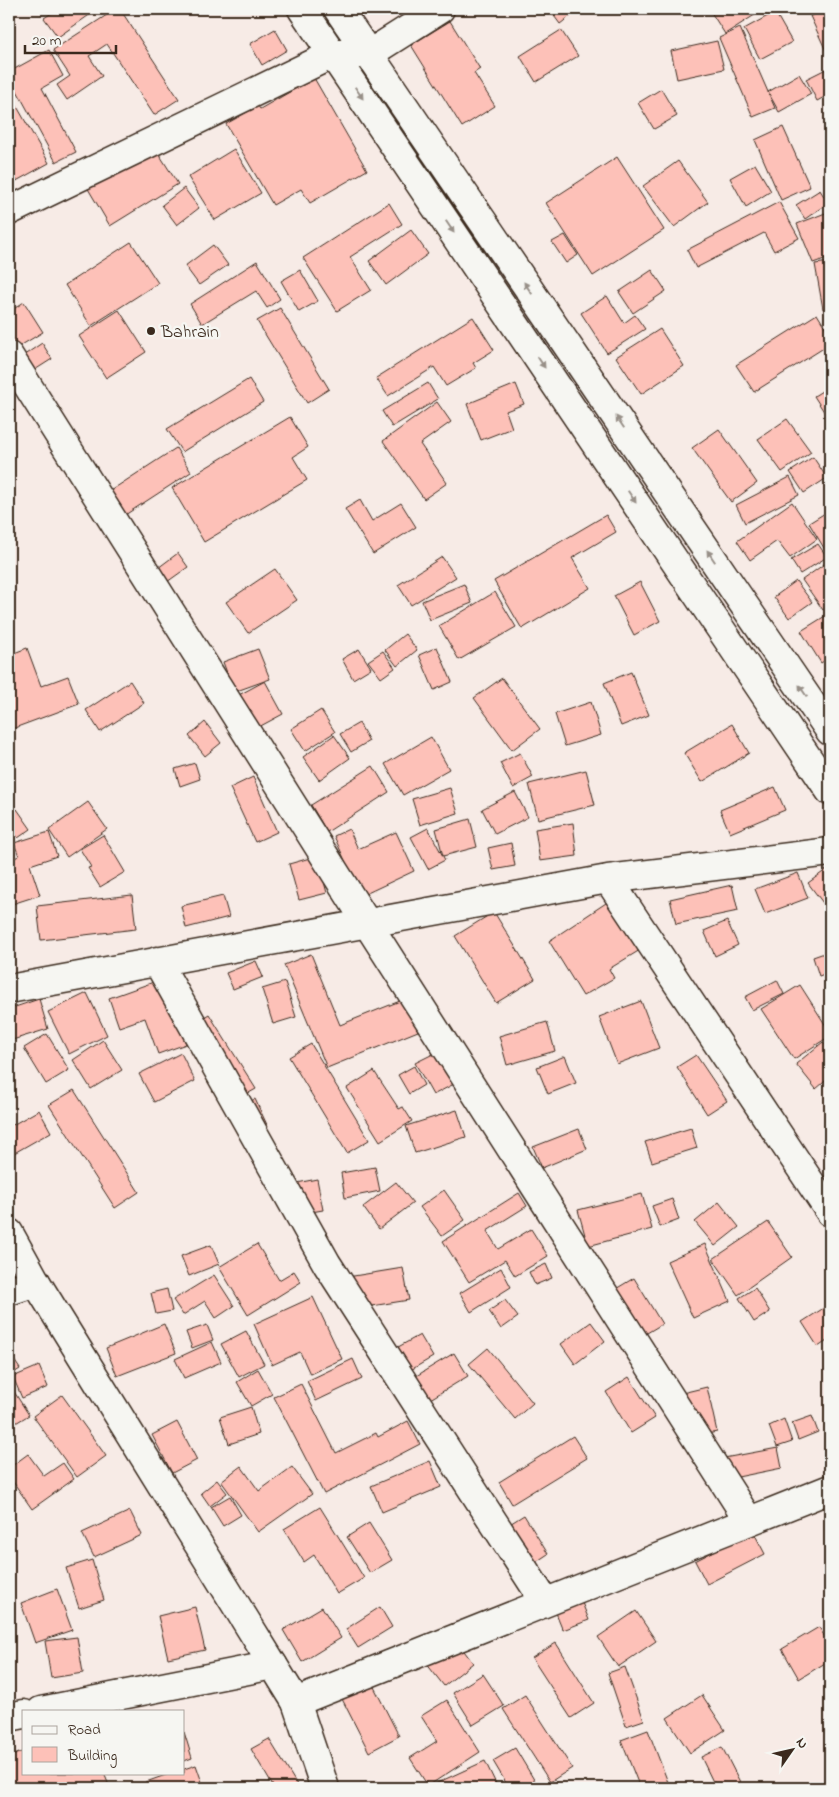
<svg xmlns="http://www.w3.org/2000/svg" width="839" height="1797" font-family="'Indie Flower',sans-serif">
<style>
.building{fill:#fdc1b8;stroke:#3b2a1e}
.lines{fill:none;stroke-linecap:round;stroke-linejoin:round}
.street-casing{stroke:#3b2a1e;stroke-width:31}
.secondary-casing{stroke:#3b2a1e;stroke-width:31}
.street{stroke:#f6f6f2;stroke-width:28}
.secondary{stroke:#f6f6f2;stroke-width:28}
.oneway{fill:#989088}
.poi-dot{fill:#3b2a1e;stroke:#f6f6f2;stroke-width:2}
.labels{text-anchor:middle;stroke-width:5;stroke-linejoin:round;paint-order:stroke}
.poi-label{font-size:18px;fill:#3b2a1e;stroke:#f6f6f2;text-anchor:start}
</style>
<rect width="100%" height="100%" fill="#f7ebe6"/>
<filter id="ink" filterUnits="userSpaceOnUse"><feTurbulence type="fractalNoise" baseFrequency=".02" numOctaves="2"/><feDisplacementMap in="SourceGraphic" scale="10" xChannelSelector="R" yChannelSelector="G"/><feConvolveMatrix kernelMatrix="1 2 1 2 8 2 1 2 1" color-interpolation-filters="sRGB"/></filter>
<g filter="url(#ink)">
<path class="building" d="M58,9H94L95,11L58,37L44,18Z
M116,9H120L179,99L154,115L107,44L89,56L102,76L67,100L57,85L70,76L53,50Z
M549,9H575L577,11L560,24Z
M709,9H764L725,34Z
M826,9H830V52L827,53L810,16Z
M775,12L792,42L760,59L744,29Z
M450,21L480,69L474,73L495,106L462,127L411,45Z
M740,28L775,108L753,117L719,38Z
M275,29L287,50L262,65L250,44Z
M561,30L578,56L536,82L520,56Z
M717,41L724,69L677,79L671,51Z
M49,50L63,76L42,88L76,152L56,162L9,76V72Z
M830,67V94L817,101L806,79Z
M799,74L811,94L779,112L768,92Z
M314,78L367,170L310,203L301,189L273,205L226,124L258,106L260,109Z
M661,89L677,116L654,129L638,103Z
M15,103L49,163L9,185V107Z
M783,127L810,187L781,200L755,140Z
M154,146L178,184L110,226L87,187Z
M234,149L261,193L215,220L188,177Z
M617,157L664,230L593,276L546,203Z
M678,161L708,202L674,227L643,186Z
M755,164L771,191L746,207L730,178Z
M184,188L199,208L177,225L162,205Z
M820,190L828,203L805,219L796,205Z
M779,202L799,238L774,251L764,233L696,268L687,250Z
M389,203L402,224L350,257L371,290L337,311L303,258Z
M828,212L830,219V257L813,263L797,224Z
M411,230L428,254L386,285L369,261Z
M565,235L578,255L566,263L552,242Z
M131,242L158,283L91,326L65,285Z
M213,245L228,265L199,285L185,266Z
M257,261L280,299L267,308L256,291L202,324L190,304Z
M830,262V308L823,309L815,264Z
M300,270L318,301L299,312L281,281Z
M652,270L666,291L633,313L619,292Z
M607,296L624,323L635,315L645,329L607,353L581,313Z
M24,302L43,332L15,349L9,339V312Z
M280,308L329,389L307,403L257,321Z
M119,310L146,352L106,378L79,336Z
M817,314L830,335V344L754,392L736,365Z
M473,317L494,350L473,363L476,368L446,386L434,367L388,396L376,378Z
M660,329L684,366L641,394L616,357Z
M42,343L52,359L30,373L20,358Z
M249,379L263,402L182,452L167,429Z
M428,383L438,399L392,427L382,411Z
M516,384L524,404L506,411L512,428L481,440L467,404Z
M830,386V421L814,396Z
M437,402L451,422L420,444L447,483L424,499L383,441Z
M290,417L308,447L293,457L307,480L204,542L172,488Z
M787,419L811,452L782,472L758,439Z
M719,429L757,483L731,502L692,448Z
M176,448L191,472L125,515L110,491Z
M813,457L827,478L804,493L790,472Z
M790,477L799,495L745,523L736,505Z
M360,500L372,521L401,503L416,527L373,554L345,509Z
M792,502L817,539L790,558L777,541L750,560L737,541Z
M830,510V558L809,523Z
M606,515L616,532L572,558L590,588L522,629L494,581Z
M818,544L827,557L800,574L791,560Z
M178,553L188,567L167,582L158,568Z
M442,557L456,577L411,605L398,585Z
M830,560V605L823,610L802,580Z
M275,569L297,600L248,633L226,602Z
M796,581L812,602L789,618L774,597Z
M640,582L660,621L634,635L614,596Z
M464,584L472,603L430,620L422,601Z
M495,592L516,627L459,660L439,626Z
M830,613V657L821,663L801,631Z
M405,634L417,650L397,666L385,650Z
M437,647L452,682L434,690L419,655Z
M27,648L41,686L68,676L79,704L9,730V655Z
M258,649L270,679L234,692L223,662Z
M359,649L371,668L353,679L342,659Z
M383,651L395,668L381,678L368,661Z
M631,672L649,715L621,726L604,683Z
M502,678L540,729L512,750L474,698Z
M130,681L144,703L100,732L86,710Z
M265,681L283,714L255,729L237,696Z
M591,702L601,735L565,746L555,714Z
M321,710L335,732L305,751L291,729Z
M205,722L221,743L205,756L189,736Z
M359,723L369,741L351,752L340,734Z
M732,724L749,753L702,782L684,753Z
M334,735L350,758L319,780L303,757Z
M431,737L449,769L403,795L385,764Z
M520,753L533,777L513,788L500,763Z
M195,763L200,779L180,786L175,769Z
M373,766L389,792L327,832L311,805Z
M586,770L595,805L538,819L529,784Z
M253,777L277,832L255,842L230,788Z
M775,787L785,810L730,833L720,810Z
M450,788L458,813L420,825L412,799Z
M515,792L528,817L495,834L482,809Z
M88,802L107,829L67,857L49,830Z
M17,809L31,829L18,838L9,826V815Z
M470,819L477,847L443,856L436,829Z
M573,823L577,856L540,861L535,829Z
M428,828L445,860L428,869L411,837Z
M349,829L358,849L396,832L414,871L361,896L334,836Z
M49,832L57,856L30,865L40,895L9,905V860L19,856L14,843Z
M103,835L125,872L100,887L88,868L91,867L80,849Z
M511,843L515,866L493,870L488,848Z
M317,856L327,893L299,900L289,864Z
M830,867V897L823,903L808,883Z
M798,873L808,898L765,914L755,889Z
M732,885L738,911L676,924L670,899Z
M132,895L136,929L41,940L37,906Z
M223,896L229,917L186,928L181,906Z
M609,901L640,950L609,969L614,978L583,996L549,941Z
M494,912L535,979L496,1003L455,936Z
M727,921L738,945L715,956L704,931Z
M830,951V972L819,976L813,957Z
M311,954L340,1025L405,999L418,1031L327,1068L284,965Z
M256,961L263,977L233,989L226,973Z
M162,979L186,1044L158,1054L145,1018L119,1027L109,998Z
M777,980L784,994L752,1010L745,997Z
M285,982L296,1017L273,1024L262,989Z
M800,985L830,1032V1036L794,1059L761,1009Z
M87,993L107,1035L69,1054L48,1012Z
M39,999L48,1029L9,1041V1009Z
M641,1001L659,1048L617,1064L599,1017Z
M209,1014L256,1089L238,1099L192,1025Z
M547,1022L555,1051L507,1065L499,1036Z
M47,1034L69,1070L46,1084L24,1048Z
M103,1040L122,1070L91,1089L73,1060Z
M823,1042L830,1050V1077L816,1089L796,1064Z
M311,1044L369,1140L347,1153L289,1057Z
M437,1052L454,1084L433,1095L415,1063Z
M181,1053L195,1081L154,1102L139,1074Z
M696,1055L727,1101L707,1114L677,1067Z
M565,1056L576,1083L548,1094L537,1067Z
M414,1066L424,1085L409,1094L398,1075Z
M374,1071L399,1109L403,1107L412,1121L380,1141L347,1088Z
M74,1090L139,1192L115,1208L49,1105Z
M255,1099L268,1127L252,1134L239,1107Z
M39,1110L51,1132L9,1156V1127Z
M457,1110L466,1137L415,1153L406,1126Z
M691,1128L697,1148L652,1162L645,1142Z
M579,1129L587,1149L542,1168L533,1147Z
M375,1167L380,1191L345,1198L341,1173Z
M317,1179L323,1210L293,1215L287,1185Z
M396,1182L413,1203L379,1229L363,1207Z
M444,1190L465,1220L442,1236L420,1207Z
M519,1193L527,1206L487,1231L498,1249L531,1229L548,1256L515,1276L505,1260L469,1282L443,1241Z
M642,1194L652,1229L588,1246L578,1210Z
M672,1199L679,1220L660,1227L652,1206Z
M719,1202L739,1227L715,1246L695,1222Z
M768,1222L792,1257L738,1295L713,1259Z
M257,1244L279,1280L294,1271L301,1282L248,1315L219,1267Z
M705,1244L730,1301L693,1318L667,1261Z
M211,1245L219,1264L189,1276L181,1256Z
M546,1264L552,1278L535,1285L529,1272Z
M403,1268L409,1300L340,1311L335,1279Z
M501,1268L511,1287L471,1312L460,1293Z
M214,1275L234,1306L216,1318L205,1301L183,1315L173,1300Z
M634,1278L662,1324L642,1336L614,1290Z
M755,1288L770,1312L754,1322L739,1298Z
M167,1289L172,1311L156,1314L151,1293Z
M313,1297L342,1359L310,1374L300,1352L272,1365L254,1324Z
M505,1300L518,1317L501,1329L489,1311Z
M830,1304V1339L818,1347L802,1322Z
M591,1322L605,1341L575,1364L561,1344Z
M164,1324L176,1353L117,1376L106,1348Z
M207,1325L213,1340L192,1348L186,1332Z
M246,1331L264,1364L239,1377L221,1344Z
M420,1335L433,1357L402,1375L389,1352Z
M212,1342L221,1362L184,1378L175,1359Z
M488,1348L533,1403L515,1419L469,1364Z
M454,1353L468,1376L422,1404L408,1381Z
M10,1354L20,1369L9,1376V1355Z
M353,1359L362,1379L316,1401L307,1381Z
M39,1366L48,1387L22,1398L13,1377Z
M258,1369L272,1394L251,1406L237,1382Z
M629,1377L655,1418L631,1433L606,1392Z
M9,1384L29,1415L9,1427Z
M301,1384L336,1453L376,1433L378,1437L408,1421L420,1444L324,1494L274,1397Z
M707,1387L717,1432L692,1437L682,1393Z
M62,1395L106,1456L77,1477L33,1416Z
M251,1407L259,1434L229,1444L220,1417Z
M812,1416L818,1432L798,1440L792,1423Z
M784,1419L792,1442L777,1447L769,1426Z
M177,1422L197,1460L172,1473L152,1435Z
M573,1436L587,1458L512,1504L499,1482Z
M778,1448L782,1468L728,1479L724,1458Z
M28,1454L44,1476L63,1463L74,1479L32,1509L9,1476V1468Z
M430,1461L441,1487L382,1512L371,1486Z
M241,1466L259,1491L292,1467L312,1494L258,1532L221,1481Z
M217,1480L227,1493L210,1506L201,1493Z
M230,1496L241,1515L223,1526L211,1507Z
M320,1507L364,1578L337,1594L314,1555L304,1562L284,1529Z
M130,1511L142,1535L94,1557L82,1533Z
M524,1515L548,1554L530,1566L505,1527Z
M369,1523L392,1560L370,1573L347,1537Z
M753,1531L765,1554L707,1584L695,1561Z
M92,1560L104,1600L79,1608L66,1568Z
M576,1588L589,1620L563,1630L550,1598Z
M57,1589L72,1630L35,1643L21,1603Z
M195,1607L205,1650L168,1658L158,1616Z
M322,1607L341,1638L302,1662L283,1630Z
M380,1607L392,1627L358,1648L346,1629Z
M636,1611L656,1641L618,1667L598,1637Z
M819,1627L830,1646V1660L799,1679L782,1649Z
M77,1637L83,1673L51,1678L45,1641Z
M456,1640L473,1663L444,1686L426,1663Z
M556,1643L594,1703L571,1718L532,1658Z
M625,1667L644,1720L626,1726L608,1673Z
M483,1674L504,1706L473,1725L453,1693Z
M371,1681L399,1736L369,1752L341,1697Z
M525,1695L572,1768L550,1782L503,1709Z
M702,1695L725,1730L690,1753L667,1718Z
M447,1700L480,1752L428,1786L410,1758L437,1741L421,1716Z
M648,1730L669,1785L661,1788H640L621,1740Z
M184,1732L192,1758L184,1761Z
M269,1739L299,1788H274L251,1749Z
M722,1747L743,1788H716L701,1757Z
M515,1748L539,1788H509L493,1761Z
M24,1751V1773H104L110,1788H9V1757Z
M485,1761L498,1788H426Z
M196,1765L204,1788H148L146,1782L171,1773H184V1769Z"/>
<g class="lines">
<defs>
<path id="street" d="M9,211L333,54H369L440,9
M9,356L367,923L749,1521
M608,879L830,1212
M157,961L327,1264L545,1602
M9,989L608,879L830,852
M9,1291L36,1282
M296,1702L830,1489
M41,1711L273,1665
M9,1717L24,1714"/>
<path id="secondary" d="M302,9L830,791
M338,9L830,731
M9,1233L36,1282L296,1702L325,1788"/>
</defs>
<use href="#street" class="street-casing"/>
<use href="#secondary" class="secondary-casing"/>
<use href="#street" class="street"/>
<use href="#secondary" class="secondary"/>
</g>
<defs><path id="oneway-solid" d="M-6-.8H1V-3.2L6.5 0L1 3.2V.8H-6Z" transform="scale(1.25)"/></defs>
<g class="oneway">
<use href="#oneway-solid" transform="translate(359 93) rotate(56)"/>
<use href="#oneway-solid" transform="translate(450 227) rotate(56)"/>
<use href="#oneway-solid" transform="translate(528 288) rotate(-124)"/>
<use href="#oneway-solid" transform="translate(541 362) rotate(56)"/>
<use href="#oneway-solid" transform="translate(620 422) rotate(-124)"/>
<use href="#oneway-solid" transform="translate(632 497) rotate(56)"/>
<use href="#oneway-solid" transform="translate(711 556) rotate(-124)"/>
<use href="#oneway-solid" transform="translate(803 691) rotate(-124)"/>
</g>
</g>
<circle class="poi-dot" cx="151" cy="331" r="5"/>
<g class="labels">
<g class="poi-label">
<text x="161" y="337">Bahrain</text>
</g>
</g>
<rect width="839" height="1797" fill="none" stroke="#f6f6f2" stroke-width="30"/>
<rect x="15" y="15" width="809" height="1767" fill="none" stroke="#3b2a1e" stroke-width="2" filter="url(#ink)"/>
<rect x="22" y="1710" width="162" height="65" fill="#f6f6f2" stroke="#aba49d"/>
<rect x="32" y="1726" width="25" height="8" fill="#f6f6f2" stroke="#aba49d"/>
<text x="68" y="1734" font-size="15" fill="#3b2a1e">Road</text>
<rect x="32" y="1747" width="25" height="15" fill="#fdc1b8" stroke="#aba49d"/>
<text x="68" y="1760" font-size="15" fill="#3b2a1e">Building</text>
<g transform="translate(792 1750) rotate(56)" stroke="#f6f6f2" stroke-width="4" paint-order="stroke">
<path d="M0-4L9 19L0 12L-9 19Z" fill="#3b2a1e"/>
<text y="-8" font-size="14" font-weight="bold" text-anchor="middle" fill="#3b2a1e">N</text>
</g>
<path d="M25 45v8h91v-8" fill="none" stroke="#3b2a1e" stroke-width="2.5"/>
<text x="32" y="45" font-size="15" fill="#3b2a1e" stroke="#f6f6f2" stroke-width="4" paint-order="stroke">20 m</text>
</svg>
